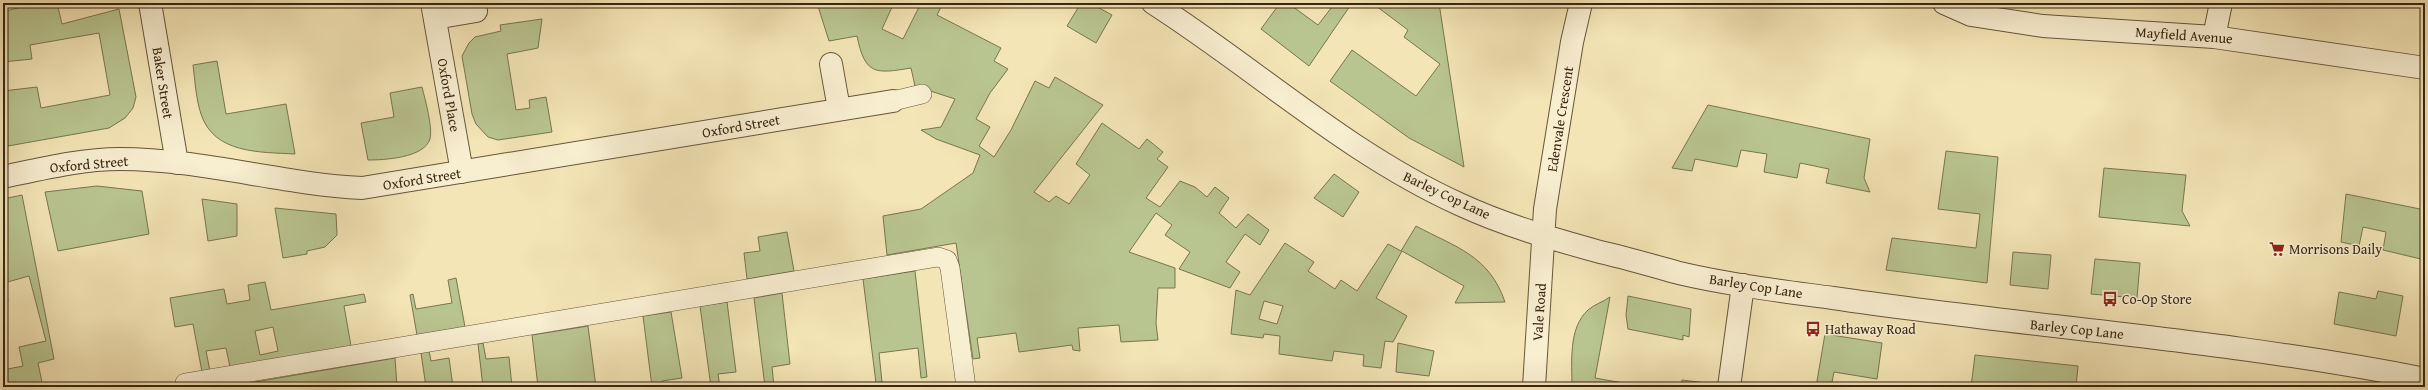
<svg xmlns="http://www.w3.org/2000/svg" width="2428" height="390" font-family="'Gentium Book Plus',serif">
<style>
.green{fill:#b9c590;stroke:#787551;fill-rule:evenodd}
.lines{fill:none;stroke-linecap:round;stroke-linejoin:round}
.service-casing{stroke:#66553b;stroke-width:20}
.minor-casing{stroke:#66553b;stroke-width:24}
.service{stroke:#f8eed0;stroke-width:19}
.minor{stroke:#f8eed0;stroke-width:22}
.labels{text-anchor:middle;stroke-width:3;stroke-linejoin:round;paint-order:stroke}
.street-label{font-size:14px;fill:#372512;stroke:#f8eed0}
.poi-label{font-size:14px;fill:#372512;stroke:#f8eed0;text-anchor:start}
</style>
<rect width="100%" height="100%" fill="#f4e5b6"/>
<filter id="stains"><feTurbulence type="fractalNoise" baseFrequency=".005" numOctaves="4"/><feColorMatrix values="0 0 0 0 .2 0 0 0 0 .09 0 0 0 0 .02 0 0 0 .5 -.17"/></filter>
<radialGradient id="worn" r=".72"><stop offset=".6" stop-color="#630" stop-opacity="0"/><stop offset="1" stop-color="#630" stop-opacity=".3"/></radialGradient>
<path class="green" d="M35,3H57L62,24L119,9L136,97L133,108L125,118L109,128L8,146L3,128V91L37,87L41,108L110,95L99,33L30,45L32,59L3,62V12Z
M817,3H896L893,5L882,29L903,39L921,3H943L937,15L1001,48L994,61L1008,69L990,93L976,119L990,127L979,146L994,157L1011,130L1035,81L1049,88L1055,77L1103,105L1034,192L1049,202L1056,196L1069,204L1090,175L1076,164L1102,123L1139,149L1147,139L1163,152L1157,159L1168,167L1146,198L1160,207L1180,181L1195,187L1207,197L1215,187L1229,198L1219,213L1236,228L1248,214L1269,230L1260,245L1245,234L1226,262L1240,272L1230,288L1179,269L1190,252L1165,235L1172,225L1156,213L1129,252L1175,268V288H1158L1156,323L1158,340L1121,342L1119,325L1078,328L1080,351L1073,350L1072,345L1019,352L1016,333L977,338L980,358L973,359L956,243L887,255L883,216L921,209L973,173L980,155L936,139L921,130L941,127L955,99L915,86L911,68C875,74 865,75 857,36L829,41Z
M1081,3H1090L1112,15L1096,43L1067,26Z
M1280,3H1288L1318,25L1335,3H1352L1309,66L1261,29Z
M1372,3H1439L1464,167L1409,138L1330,81L1352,50L1416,96L1440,64L1404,37L1408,30Z
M542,19L538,48L507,54L516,110L530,108L529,100L546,97L552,132L498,140L488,137L476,124L472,114L462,56L469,43L475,37L501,31L500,25Z
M217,61L226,114L286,104L295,154C260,152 214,154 201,114C196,99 195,81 193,65Z
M422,87C425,99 433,128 430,139C424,158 384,160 368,160L361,123L394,117L390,93Z
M1708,105L1870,139L1864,178L1870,192L1826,183L1829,169L1800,163L1797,178L1764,172L1767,154L1741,150L1737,167L1695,159L1692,171L1672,168Z
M1946,151L1998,157L1987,283L1886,270L1892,238L1976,248L1980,214L1938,209Z
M2104,168L2186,175L2182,211L2190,226L2099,217Z
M1334,174L1359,192L1343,217L1314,198Z
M97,186L142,191L149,234L58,251L45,192Z
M2346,194L2425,210V260L2383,250L2386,232L2363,227L2359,246L2341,242Z
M22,195L54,359L38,363L43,387H3V370L23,366L19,347L46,341L29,276L4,283L8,301L3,303V199Z
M202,199L237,204V236L208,241Z
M275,208L336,214L337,235L325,247L307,251V254L283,258Z
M1416,226C1455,247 1489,255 1505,302L1455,303L1464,286L1402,251L1376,298L1407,316L1393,342L1385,341L1381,368L1363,366L1364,355L1334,351L1332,361L1279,354L1280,336L1264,334L1263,338L1231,334L1236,290L1250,295L1285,243L1314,262L1308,271L1335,289L1341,280L1357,291L1388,244L1401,251ZM1264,301L1283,306L1277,324L1259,319Z
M787,232L794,271L747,279L744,253L760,251L758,237Z
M2013,252L2051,255L2048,289L2010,285Z
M2095,259L2140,263L2137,298L2091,294Z
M915,271L927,377L921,378L918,348L879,353L882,382L876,383L863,279Z
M456,278L465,327L417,335L410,295L413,294L416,309L452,303L448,280Z
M265,282L271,310L364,294L366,302L344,306L351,346L230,367L226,348L206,351L210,371L202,372L193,324L175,327L170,298L224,289L227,304L250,300L248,285ZM273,327L278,351L260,355L255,331Z
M2378,291L2403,296L2396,336L2334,324L2339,292L2376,299Z
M782,293L790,364L772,367L774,387H765L754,298Z
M1628,296L1691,309L1689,337L1683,335V340L1628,329L1626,315Z
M1610,297L1595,378L1646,387H1572C1572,363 1568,328 1588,310C1595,304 1603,302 1610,297Z
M727,302L736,372L718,374L720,387H711L700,306Z
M671,312L682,378L662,381L663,387H652L643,316Z
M588,326L596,387H538L532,335Z
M1825,334L1882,343L1877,379L1834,372L1831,387H1816Z
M483,343L486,359L509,357L512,387H483L478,344Z
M1398,343L1434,351L1429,376L1396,372Z
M429,351L431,361L449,358L453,387H426L421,353Z
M1975,355L2078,366L2076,387H1971Z
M395,358L397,387H255V382Z
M1682,380L1714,384V387H1680Z"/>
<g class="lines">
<defs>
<path id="service" d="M893,101L922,94
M185,387V383L938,257L947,260L950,268L966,387"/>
<path id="minor" d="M150,3L177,163
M432,3L462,172
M1153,3C1256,69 1347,153 1459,204C1504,225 1553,239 1600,252C1627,258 1653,266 1679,273C1730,285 1782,291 1833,298C2030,327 2229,340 2425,379
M1944,3L1971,15L2043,26L2214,37L2425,68
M435,18L476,11
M2214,37L2221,3
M831,64L839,109
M3,177C41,169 81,159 120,159C202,159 281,184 362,188L893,101
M1534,387L1545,209L1572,42L1581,3
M1729,387L1743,285"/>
</defs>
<use href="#service" class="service-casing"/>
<use href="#minor" class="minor-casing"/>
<use href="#service" class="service"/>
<use href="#minor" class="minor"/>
</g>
<defs>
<symbol id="supermarket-bare" viewBox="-9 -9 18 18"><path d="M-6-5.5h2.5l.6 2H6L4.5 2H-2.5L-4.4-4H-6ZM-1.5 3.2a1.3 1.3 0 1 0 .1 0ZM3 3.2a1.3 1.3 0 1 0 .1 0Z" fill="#8f2418" stroke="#f8eed0" stroke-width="2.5" paint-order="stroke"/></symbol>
<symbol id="bus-bare" viewBox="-9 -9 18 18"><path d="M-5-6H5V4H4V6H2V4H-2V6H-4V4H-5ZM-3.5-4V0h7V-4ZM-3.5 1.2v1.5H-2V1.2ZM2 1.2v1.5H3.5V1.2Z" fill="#8f2418" stroke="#f8eed0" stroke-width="2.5" paint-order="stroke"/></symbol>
</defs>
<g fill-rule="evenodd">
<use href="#supermarket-bare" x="2266" y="238" width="22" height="22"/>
<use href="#bus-bare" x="2099" y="288" width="22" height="22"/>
<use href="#bus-bare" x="1802" y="318" width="22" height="22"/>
</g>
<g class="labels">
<g class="street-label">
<text transform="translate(2184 35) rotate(4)" y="5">Mayfield Avenue</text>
<text transform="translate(163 83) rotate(81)" y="5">Baker Street</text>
<text transform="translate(449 95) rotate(80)" y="5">Oxford Place</text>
<text transform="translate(1560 119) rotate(-81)" y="5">Edenvale Crescent</text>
<text transform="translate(741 126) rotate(-10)" y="5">Oxford Street</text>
<text transform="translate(89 164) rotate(-5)" y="5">Oxford Street</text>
<text transform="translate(422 179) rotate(-9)" y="5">Oxford Street</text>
<text transform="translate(1447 195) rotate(25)" y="5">Barley Cop Lane</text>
<text transform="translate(1756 286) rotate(9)" y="5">Barley Cop Lane</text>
<text transform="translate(1539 312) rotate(-86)" y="5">Vale Road</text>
<text transform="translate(2077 329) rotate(6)" y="5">Barley Cop Lane</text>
</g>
<g class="poi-label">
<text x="2289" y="254">Morrisons Daily</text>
<text x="2122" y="304">Co-Op Store</text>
<text x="1825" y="334">Hathaway Road</text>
</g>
</g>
<rect width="2428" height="390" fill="none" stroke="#f4e5b6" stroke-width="16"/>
<rect x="4" y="4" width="2420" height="382" fill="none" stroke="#372512" stroke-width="2"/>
<rect x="8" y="8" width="2412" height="374" fill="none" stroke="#372512"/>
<rect width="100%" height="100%" filter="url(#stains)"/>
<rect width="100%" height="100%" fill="url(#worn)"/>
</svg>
